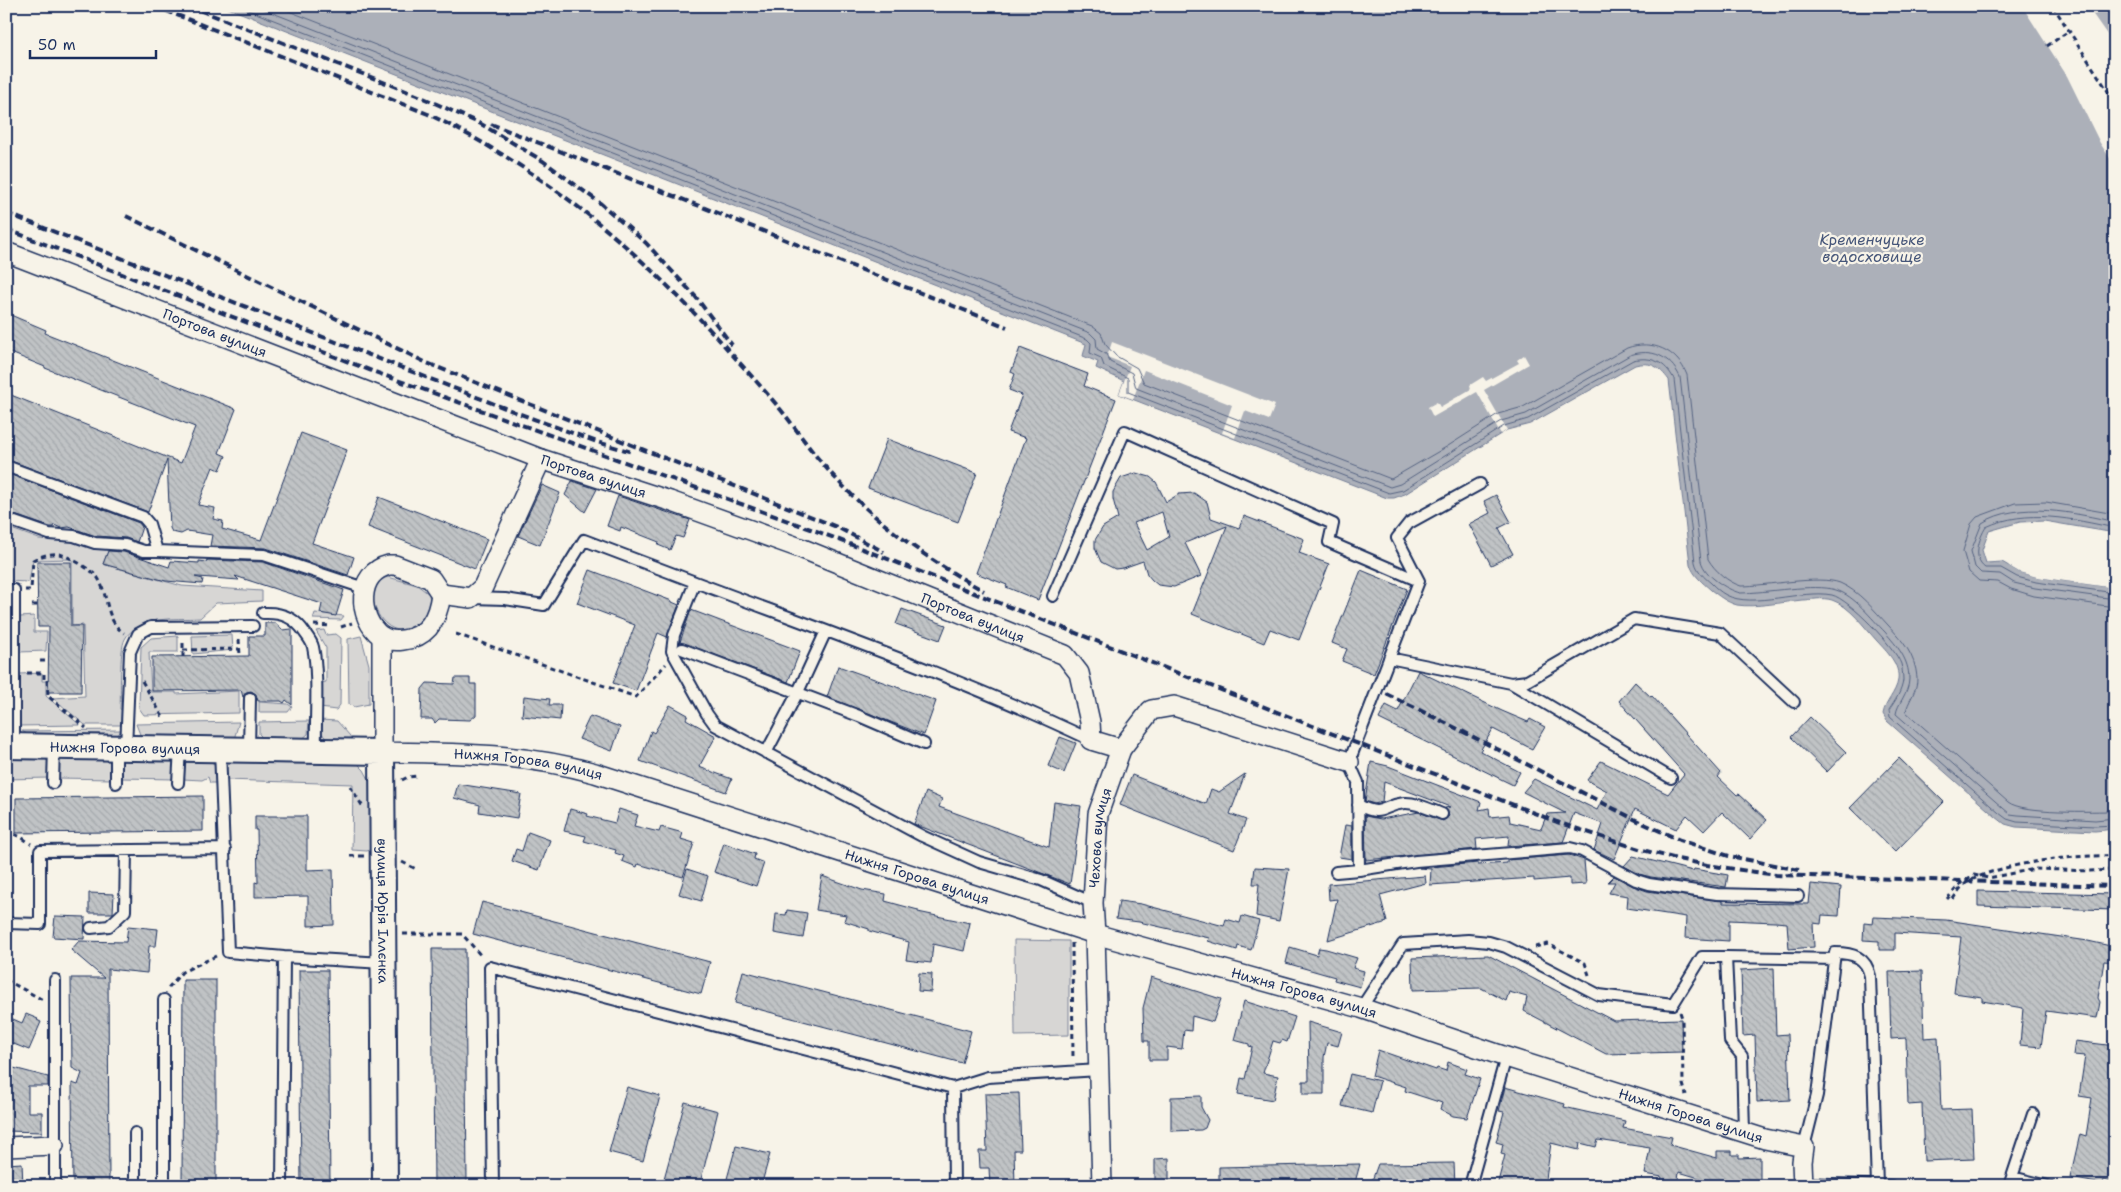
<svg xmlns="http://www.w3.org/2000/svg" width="2121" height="1192" font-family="'Shantell Sans',sans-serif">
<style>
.green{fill:#d7d6d4;stroke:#798299}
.water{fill:#acb0b9;stroke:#727c95}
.pier{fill:#f7f3e8}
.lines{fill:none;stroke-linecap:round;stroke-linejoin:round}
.shore{stroke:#556382;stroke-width:1}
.building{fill:url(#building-back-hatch);stroke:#1b2f5e;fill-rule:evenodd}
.service-casing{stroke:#1b2f5e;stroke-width:14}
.minor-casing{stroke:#1b2f5e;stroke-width:22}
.tertiary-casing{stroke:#1b2f5e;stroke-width:28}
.path{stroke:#1b2f5e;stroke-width:3;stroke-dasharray:5 4;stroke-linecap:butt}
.service{stroke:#f7f3e8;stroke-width:10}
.minor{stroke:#f7f3e8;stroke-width:19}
.tertiary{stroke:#f7f3e8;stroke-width:24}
.rail{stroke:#1b2f5e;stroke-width:4;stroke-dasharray:8 4;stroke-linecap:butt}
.labels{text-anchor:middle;stroke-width:4.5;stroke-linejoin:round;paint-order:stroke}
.street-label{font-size:14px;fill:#1b2f5e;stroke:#f7f3e8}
.water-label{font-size:15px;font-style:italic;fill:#465679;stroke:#f7f3e8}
</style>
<defs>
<pattern id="building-back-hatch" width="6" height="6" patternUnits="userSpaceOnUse" patternTransform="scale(1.25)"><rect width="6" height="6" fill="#c0c3c5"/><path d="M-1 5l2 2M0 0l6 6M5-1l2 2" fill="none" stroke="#a4a8ac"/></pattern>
</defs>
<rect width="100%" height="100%" fill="#f7f3e8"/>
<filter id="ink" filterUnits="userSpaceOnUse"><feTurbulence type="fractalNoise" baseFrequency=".02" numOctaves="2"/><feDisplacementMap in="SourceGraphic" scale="10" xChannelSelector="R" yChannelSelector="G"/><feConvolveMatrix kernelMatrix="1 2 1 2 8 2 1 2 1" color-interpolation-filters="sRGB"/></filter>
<g filter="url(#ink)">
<path class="green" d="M6,527L39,539L75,541L96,549H109L103,564L182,586L262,591V601L216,603L200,618C186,619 171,618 157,620C145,622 130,629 125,639C119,650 121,695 120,709L122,710V725H85L53,698L85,696L83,625L72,626V559L33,560L29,582L6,581Z
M388,577L417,585L429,594C431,604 428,612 422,619C391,657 351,588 388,577Z
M315,613L344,616L341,620L313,619Z
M34,616V632H47L46,651L19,652L20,617Z
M6,617L9,625V661H7L6,664Z
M324,630L326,635L336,634L341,638L340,705L336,710L320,708V683L326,682V648L316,631Z
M232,635L233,650L193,654L192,636Z
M178,636V652H149L151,692H176V694L239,691V713L144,715L139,708L141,647L151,638Z
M361,636L369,665V704L354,707L349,704L348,639Z
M6,670H9V727H6Z
M42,673V681H46V696L80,725L17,726V710H20V674Z
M259,702L288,704L292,707L288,712H259Z
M320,720L337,721L350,736L352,743L327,740L321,732Z
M309,721L308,734L301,740H265L259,734V722Z
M239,722L234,739L141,737L136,724Z
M121,730L117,737L105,740L99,734L29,735L22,731Z
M45,755L49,762V778L6,779V756Z
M63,756H108L113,762L112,779L58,778L59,761Z
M127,756L170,757L174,762V779L121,778L122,762Z
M189,757C212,758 216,759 217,783H210L208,777L202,780L183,779L184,762Z
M228,761L357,763L364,770L370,781L371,849L367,851L352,850L353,784L225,780V771Z
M1014,940L1069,941V1035L1015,1036Z"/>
<path class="water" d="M223,6H2115V533L2044,521L2020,522L1989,531L1982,550L1986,563L2002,562L2019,572L2037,577L2115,588V829L2095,831L2016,827L2005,824L1996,817L1887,721L1883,714C1885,702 1896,693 1898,680C1900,664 1887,652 1877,641C1865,628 1850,606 1832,600C1822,597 1812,600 1802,600C1783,602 1755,608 1737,605C1726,602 1719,596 1711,590C1702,582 1693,575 1690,564L1669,380C1659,367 1652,361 1635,365L1530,424L1507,430L1405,494L1394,498H1387L1119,394L1124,381L1096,368L1098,362L1083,356L1086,344Z"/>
<path class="pier" d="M2022,6H2087L2115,46V166L2100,143L2067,76Z
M1112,342L1275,405L1269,420L1245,411L1235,438L1222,433L1232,405L1144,370L1133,399L1119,394L1130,366L1107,357Z
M1524,355L1529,364L1484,390L1507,430L1501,434L1477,392L1433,417L1428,407L1437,402L1440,407L1471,389L1470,385L1483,377L1486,381L1519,363L1517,360Z
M2007,562L2020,570L2038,575L2115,585V588L2037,577L2019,572L2009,566Z"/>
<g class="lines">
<path class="shore" d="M238,6L1087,339L1091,343L1090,353L1101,358L1104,366L1128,378V392L1389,493L1403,490L1504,426L1528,419L1633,360C1652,356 1665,362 1674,379L1695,562C1697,571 1704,577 1711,583C1715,587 1720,592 1726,595C1753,609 1801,589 1832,595C1849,599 1895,647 1901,664C1902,668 1903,675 1903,680C1902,691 1895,701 1889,710L1890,717L1999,813L2007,819L2017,822L2095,826L2115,825
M255,6L1090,333L1096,339L1097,349L1106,354L1110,362L1132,373L1136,388L1390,487L1400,484L1501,421L1526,414L1630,355C1652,348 1670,356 1680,377L1701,561C1705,576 1726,589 1740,593C1765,593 1815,583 1836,590C1855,596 1871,618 1885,632C1897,646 1909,659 1909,679C1909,693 1897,704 1896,714L2003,808L2010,814L2018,815L2095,820L2115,818
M276,6L1092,326L1101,333L1105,344L1116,356L1137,368L1144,383L1391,479L1448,446L1498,414L1523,407L1627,348C1652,339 1677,350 1687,375L1708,559C1715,571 1728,582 1741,586C1766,586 1819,575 1840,583C1859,591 1874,610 1888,625C1903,641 1915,655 1917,677C1918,691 1907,702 1906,712L2008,802C2023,814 2093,811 2115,811
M2115,514L2046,502L2015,503L1977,517L1971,524L1963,551L1969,572L1979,581L1998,582L2011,589L2034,596L2115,607
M2115,522C2076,513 2018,500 1982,523L1971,551L1975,567L1981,573L2000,574L2014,583L2035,588L2115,599
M2115,528C2072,519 2027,508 1986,527C1979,538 1972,559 1985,568H2001L2017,577L2036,582L2115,593"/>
</g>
<path class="building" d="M6,313L46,330L45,333L236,409L219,453L226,456L220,470L213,467L198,505L215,508L213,519L223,521L222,529L261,540L301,433L347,450L312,543L354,557L348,575L266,548L210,546L212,535L187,531L181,534L172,532L170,528L167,460L148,512L6,459V393L181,463L195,427L45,368V367L6,351Z
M1020,348L1088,374L1084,386L1116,399L1038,600L1006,587L1007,585L976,573L1026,438L1008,432L1022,395L1009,390L1015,374L1011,372Z
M887,439L977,473L958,522L868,488Z
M6,473L139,523L142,527L137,542L126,538L96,536L69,527L61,528L54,525L53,527H50L6,512Z
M1136,473L1150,477L1156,482L1166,502L1179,494L1194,493L1207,502L1211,518L1239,528L1244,516L1304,539L1299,553L1329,564L1299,640L1270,629L1264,643L1192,614L1227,526L1185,543L1201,576L1174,587L1158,585L1152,580L1147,574L1143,561L1123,568L1115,569L1101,562L1095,548V540L1103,527L1118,518L1113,499V492L1121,478ZM1162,512L1169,537L1147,550L1134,523Z
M572,481L597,489L585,512L565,495Z
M542,485L560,493L540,545L518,536Z
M1496,495L1511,522L1499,528L1513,554L1491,565L1469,524L1490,513L1484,501Z
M618,496L690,520L683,538L676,536L670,550L658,545L659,542L621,527L620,531L607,526Z
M379,497L487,539L475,569L368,527Z
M108,551L124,552L169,567L171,561L199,563V561L207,562V560L263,562L344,590L336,616L320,613L322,604L235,576L239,580L198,577H195L203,579L202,584L166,581L103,564Z
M37,562H71V626H82L81,692H48L49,627H38Z
M590,570L672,601V602L679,605L667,637L658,633L636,691L613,683L635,625L577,603Z
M1361,570L1407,589L1374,674L1342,661L1347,649L1332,643Z
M902,609L946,625L940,640L896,624Z
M691,610L800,651L788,682L680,642Z
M265,623H276L282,630L292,629V705L286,700L284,703L281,701H258L256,694L251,691L246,692L243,697L241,690L152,691V657L249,656V636H265Z
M838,666L936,701L924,735L827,697Z
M1418,671L1502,711L1528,722L1530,719L1545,727L1532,749L1493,729L1480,751L1520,772L1513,785L1379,719L1386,705L1398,711Z
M455,678H470V684H476V715L470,720L439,719L435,723L432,719H421L422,689L427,683L454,684Z
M1635,682L1651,697L1652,696L1721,773L1718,777L1737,795L1739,794L1767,820L1750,839L1722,812L1704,831L1687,815L1676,829L1635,809L1614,859L1594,850L1603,824L1574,813L1563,842L1508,846L1509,836L1476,839L1477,849L1366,860L1365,816L1381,819L1419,812L1443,821L1449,816L1445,808L1450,807L1384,782L1382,802L1374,804L1365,801L1371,762L1388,766L1481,802L1479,810L1489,808L1490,817L1509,815L1510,822L1541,829L1547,814L1565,813L1523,792L1534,779L1597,810L1607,791L1587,780L1601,761L1668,794L1684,774L1619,701Z
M524,696L550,699L549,705H561L560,720L522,716Z
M670,705L688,715L686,719L716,736L699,767L732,779L726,792L640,761L651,731L654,733Z
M590,716L620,727L612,751L579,739Z
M1810,717L1846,752L1827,772L1791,737Z
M1060,737L1076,743L1064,773L1048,766Z
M1899,758L1944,802L1895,852L1850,808Z
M1245,774L1230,814L1246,820L1234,850L1120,805L1132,775L1206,804L1211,789L1219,792Z
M458,784L521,794L517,818L479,812L480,805L454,798Z
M926,792L942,799L939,807L1049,847L1054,802L1081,806L1070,884L914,824Z
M203,796V831L16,833V798Z
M570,809L588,814L587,816L615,823L619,809L638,815L634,826L659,832L661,827L683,833L681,839L694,843L683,877L638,864L637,867L622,861L624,856L615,853L616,850L584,841L586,836L564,831Z
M255,816H307V870L333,869L334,925L308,926V896L255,897V882L258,883L257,830H255Z
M1345,825L1352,826V859L1339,857Z
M528,832L550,840L539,870L512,861L516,849L522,851Z
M724,843L755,854L754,859L764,863L756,886L714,872Z
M1569,855L1584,860L1586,884L1570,885V878L1534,881V878L1430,885L1431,869L1419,868L1478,863V865L1507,863V860Z
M1633,856L1693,871L1694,869L1728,875L1726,887L1651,877L1639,874L1624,866Z
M1255,867L1289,869L1279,921L1256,916L1259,884H1253Z
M687,869L708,876L701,901L679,894Z
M822,876L862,890L886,894L885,901L918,910V912L970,923L964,951L933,944L931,963L906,960L909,942L869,931V929L844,921L846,915L816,910Z
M1425,876L1426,883L1380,895L1387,922L1328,940L1337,899L1329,900L1328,884Z
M1614,876L1633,886L1647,891L1723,901V903L1809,904L1811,884L1841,887L1839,916L1822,915L1821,924L1813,923L1814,947L1789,949L1787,923L1775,922L1729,920V941L1685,938L1686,917L1627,908L1628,896L1609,893L1615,882H1608Z
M1978,891L2115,894V910L1978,906Z
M89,893L114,894L113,913H89Z
M1119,901L1141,904L1224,926L1226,919L1240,923L1242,916L1259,921L1251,950L1238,946L1237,950L1208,941L1209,938L1139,922L1116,919Z
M482,902L710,962L701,994L473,934Z
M787,910L807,913L803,938L774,933L776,914L786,915Z
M55,916L85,917L84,939L53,937Z
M1874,917L1946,920L2088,941L2115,947V962L2104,961L2098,998L2100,1002L2097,1018L2046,1011L2041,1047L2020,1045L2023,1008L1982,1001V997L1954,993L1961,937L1895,933V950H1879V941L1863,940L1864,923L1873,924Z
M128,926L158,929L156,946H149L147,973L108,969L109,1186H73L72,1083L78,1085L82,1073L72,1068L71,978H104L71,950L79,941L126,942Z
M1290,947L1317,955L1319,948L1326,949L1357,958L1353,968L1364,971L1360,987L1334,980L1335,977L1286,963Z
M432,949H465L467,1185H434Z
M1488,955L1614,1021L1681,1019L1682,1052L1606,1054L1524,1011L1527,997L1509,992L1506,1001L1481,988L1413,990L1412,958Z
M1774,968L1776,1035L1788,1034L1790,1100L1757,1102L1755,1035L1743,1036L1741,970Z
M299,970H328L330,1186H301Z
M743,971L971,1031L962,1063L735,1003Z
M1922,971L1924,1038L1938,1037L1941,1110L1972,1109L1974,1159L1924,1161L1922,1104L1908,1105L1906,1038L1891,1039L1889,972Z
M919,973L932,974L931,992L918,991Z
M1151,977L1221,999L1213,1022L1192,1016L1191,1031L1184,1030L1182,1049L1167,1047V1060H1149V1041H1144L1143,1008Z
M183,980H216V1186H182Z
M1244,1001L1295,1017L1287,1042L1282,1040L1280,1043L1273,1041L1263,1073L1278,1076L1273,1100L1238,1094L1241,1078L1245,1079L1252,1047L1249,1046V1044L1234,1040Z
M26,1014L38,1019L37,1020L41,1022L29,1050L6,1041V1016L22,1023Z
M1308,1022L1342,1032L1338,1046L1327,1043L1324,1057V1094H1303V1081H1309Z
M2075,1041L2115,1046L2113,1076L2115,1077V1088L2110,1123L2115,1124V1168L2112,1182L2104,1180L2103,1184L2070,1178L2080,1134L2086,1136L2092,1098L2079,1096L2085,1056L2073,1055Z
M1378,1050L1436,1070L1437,1068L1446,1071L1448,1062L1467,1069L1465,1074L1480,1079L1467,1118L1453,1116L1440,1109L1442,1103L1405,1091L1406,1087L1372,1076Z
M6,1066L48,1077V1086H28V1112H42V1132L6,1131Z
M1350,1074L1380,1081L1372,1113L1342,1106Z
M627,1087L660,1096L643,1161L609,1152Z
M1505,1087L1565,1104L1564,1107L1625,1121L1623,1128L1672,1137L1670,1145L1717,1158V1151H1732V1155H1739V1158L1760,1157V1184H1729V1186H1716V1183L1679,1172L1677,1186L1660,1184L1662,1177L1645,1174L1650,1148L1598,1140L1596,1147L1580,1143L1579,1150L1551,1143L1545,1186H1497L1505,1155L1501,1154L1503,1144L1496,1142L1504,1112L1499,1111Z
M1019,1093L1021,1150H1014L1015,1186H990L989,1168H980L979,1151H987L985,1094Z
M1201,1096V1107L1208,1120L1205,1128L1201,1130L1171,1131V1097Z
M685,1102L718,1111L704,1168L699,1186H662Z
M736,1146L770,1154L761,1186H725Z
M1169,1158V1186H1155V1159Z
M22,1163L23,1186H6V1164Z
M1454,1163L1455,1186H1370L1378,1164Z
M1360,1164L1354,1186H1219V1167Z"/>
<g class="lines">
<defs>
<path id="service" d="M6,466L143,517L149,524L157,551L264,555L364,588
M1480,484L1409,523L1397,538L1419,581L1349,762L1358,782L1359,870L1416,861L1570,848L1582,851L1636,880L1649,884L1717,894L1798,896
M6,519L49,534L74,536L95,543L125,545L144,551H157
M6,590H14V746
M1053,596L1125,431L1333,524L1329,542L1419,581
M472,598L505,599L544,605L584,540L695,582
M263,613C281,612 295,617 305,633C308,637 312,642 313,647C319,675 315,720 316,751
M682,649L859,716L924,744
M1389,658L1511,683L1527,681L1634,619L1720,633L1794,702
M1511,683L1671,778
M1091,740C963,679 828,632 695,582L674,635L672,651L707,714L715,725L922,836L979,862L1041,880L1093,903
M126,748L130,652L138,634L151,627L253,626
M249,749L250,698
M220,750L228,952L284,957L383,963
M766,753L798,692L826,631
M53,783L54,747
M116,783V747
M178,783L180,748
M1358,805C1384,818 1380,806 1404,803C1416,802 1431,810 1442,814
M1336,872L1359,870
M6,923L40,924V851L225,849
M91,928L109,926L125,911L126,850
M164,1000V1186
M1361,1008L1403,944L1468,940L1489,942L1506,947L1599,995L1673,1004L1702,957H1726
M953,1088L988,1077L1099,1070
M1744,1132L1742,1056L1730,1041L1726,957L1834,959
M1804,1147L1817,1095L1835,953C1853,953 1866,957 1870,976L1877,1185
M2012,1177L2048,1186
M1802,1183L1891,1186
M55,1186V980
M135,1186V1133
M282,1186L284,957
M493,1186L490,967L953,1088L954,1186
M1470,1186L1506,1057
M2009,1186L2033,1114"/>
<g id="minor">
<path id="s1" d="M6,252L541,459L670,501L803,549L1065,655L1079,673L1090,722L1091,740L1121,749"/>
<path d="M389,565H395L431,579L441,594C438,617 429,637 403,640C396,641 387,640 381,636C357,618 356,573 389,565Z"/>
<path d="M441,594L471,598L483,587L541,459"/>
<path id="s2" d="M382,637V752C454,753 525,753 595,773L1095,934L1361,1008L1506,1057L1765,1139L1804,1147L1802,1162L1803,1186"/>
<path d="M6,1147L54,1145"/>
<path id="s3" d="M1102,1186L1095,934L1093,903L1098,814L1121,749L1151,710L1174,706L1349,762"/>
</g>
<g id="tertiary">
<path id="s4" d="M6,746L382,752L385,1186"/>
</g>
</defs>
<use href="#service" class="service-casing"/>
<use href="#minor" class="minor-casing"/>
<use href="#tertiary" class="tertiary-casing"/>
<path class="path" d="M2053,6L2115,102
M2047,46L2069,31
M25,590H31L33,560C40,556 51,553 59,554C67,555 94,571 98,578C109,596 105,621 124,633
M32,605H38
M314,625L332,626
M341,627L352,623
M456,634L636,697L666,664
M239,639L240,656
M183,650L239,649
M183,657V640
M40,661H49
M27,673H44V679H47L48,696L86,728
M142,681L164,719
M402,780L408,777L417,776
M350,786L363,807
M6,831L21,837L31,844
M350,856H365
M402,862L418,870
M1947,899L1962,882L1974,875L1988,878L2035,869L2090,871L2115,870
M1953,899C1957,893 1962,885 1968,882C1999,863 2079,854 2115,856
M403,934H462L482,957
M1072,943L1073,1060
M1535,947L1548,944L1585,963L1589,975
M6,980L43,1000
M168,988L182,972L216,956
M1680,1012L1682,1018L1683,1084L1686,1095"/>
<use href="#service" class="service"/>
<use href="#minor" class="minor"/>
<use href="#tertiary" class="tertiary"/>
<path class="rail" d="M154,6L428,114C549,173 633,245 723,344C742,366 762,387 781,410C795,427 807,446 822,463C867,516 924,558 984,591
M189,6L419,96L481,124L543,161L600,203L646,243L695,296L732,345
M491,124L1007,327
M6,213L515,412L597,442L632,452
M126,216L427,363L837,527L884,552
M6,229L372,371L819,532L1557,822L1639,849L1673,858L1707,865L1776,875L2115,886
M1386,694L1444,722L1640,822L1680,840L1729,856L1799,870"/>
</g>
</g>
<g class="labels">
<g class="street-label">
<text dy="5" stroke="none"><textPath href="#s1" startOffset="224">Портова вулиця</textPath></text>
<text dy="5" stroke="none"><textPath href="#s1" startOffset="629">Портова вулиця</textPath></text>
<text dy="5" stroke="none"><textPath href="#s1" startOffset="1034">Портова вулиця</textPath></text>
<text dy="5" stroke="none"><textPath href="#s4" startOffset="119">Нижня Горова вулиця</textPath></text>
<text dy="5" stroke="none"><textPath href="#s2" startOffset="262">Нижня Горова вулиця</textPath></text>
<text dy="5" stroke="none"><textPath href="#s3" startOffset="349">Чехова вулиця</textPath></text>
<text dy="5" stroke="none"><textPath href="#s2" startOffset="668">Нижня Горова вулиця</textPath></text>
<text dy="5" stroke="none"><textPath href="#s4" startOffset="535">вулиця Юрія Іллєнка</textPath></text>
<text dy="5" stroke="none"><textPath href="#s2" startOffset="1072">Нижня Горова вулиця</textPath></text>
<text dy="5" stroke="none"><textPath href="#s2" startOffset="1478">Нижня Горова вулиця</textPath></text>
</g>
<g class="water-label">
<text x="1872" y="245">Кременчуцьке<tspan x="1872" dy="17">водосховище</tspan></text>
</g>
</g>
<rect width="2121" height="1192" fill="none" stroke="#f7f3e8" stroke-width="25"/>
<rect x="12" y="12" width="2096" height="1167" fill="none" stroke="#1b2f5e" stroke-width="2" filter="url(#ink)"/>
<path d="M30 50v8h126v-8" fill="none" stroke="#1b2f5e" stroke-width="2.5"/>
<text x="38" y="50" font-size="15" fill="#1b2f5e" stroke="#f7f3e8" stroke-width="4" paint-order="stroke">50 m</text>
</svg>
